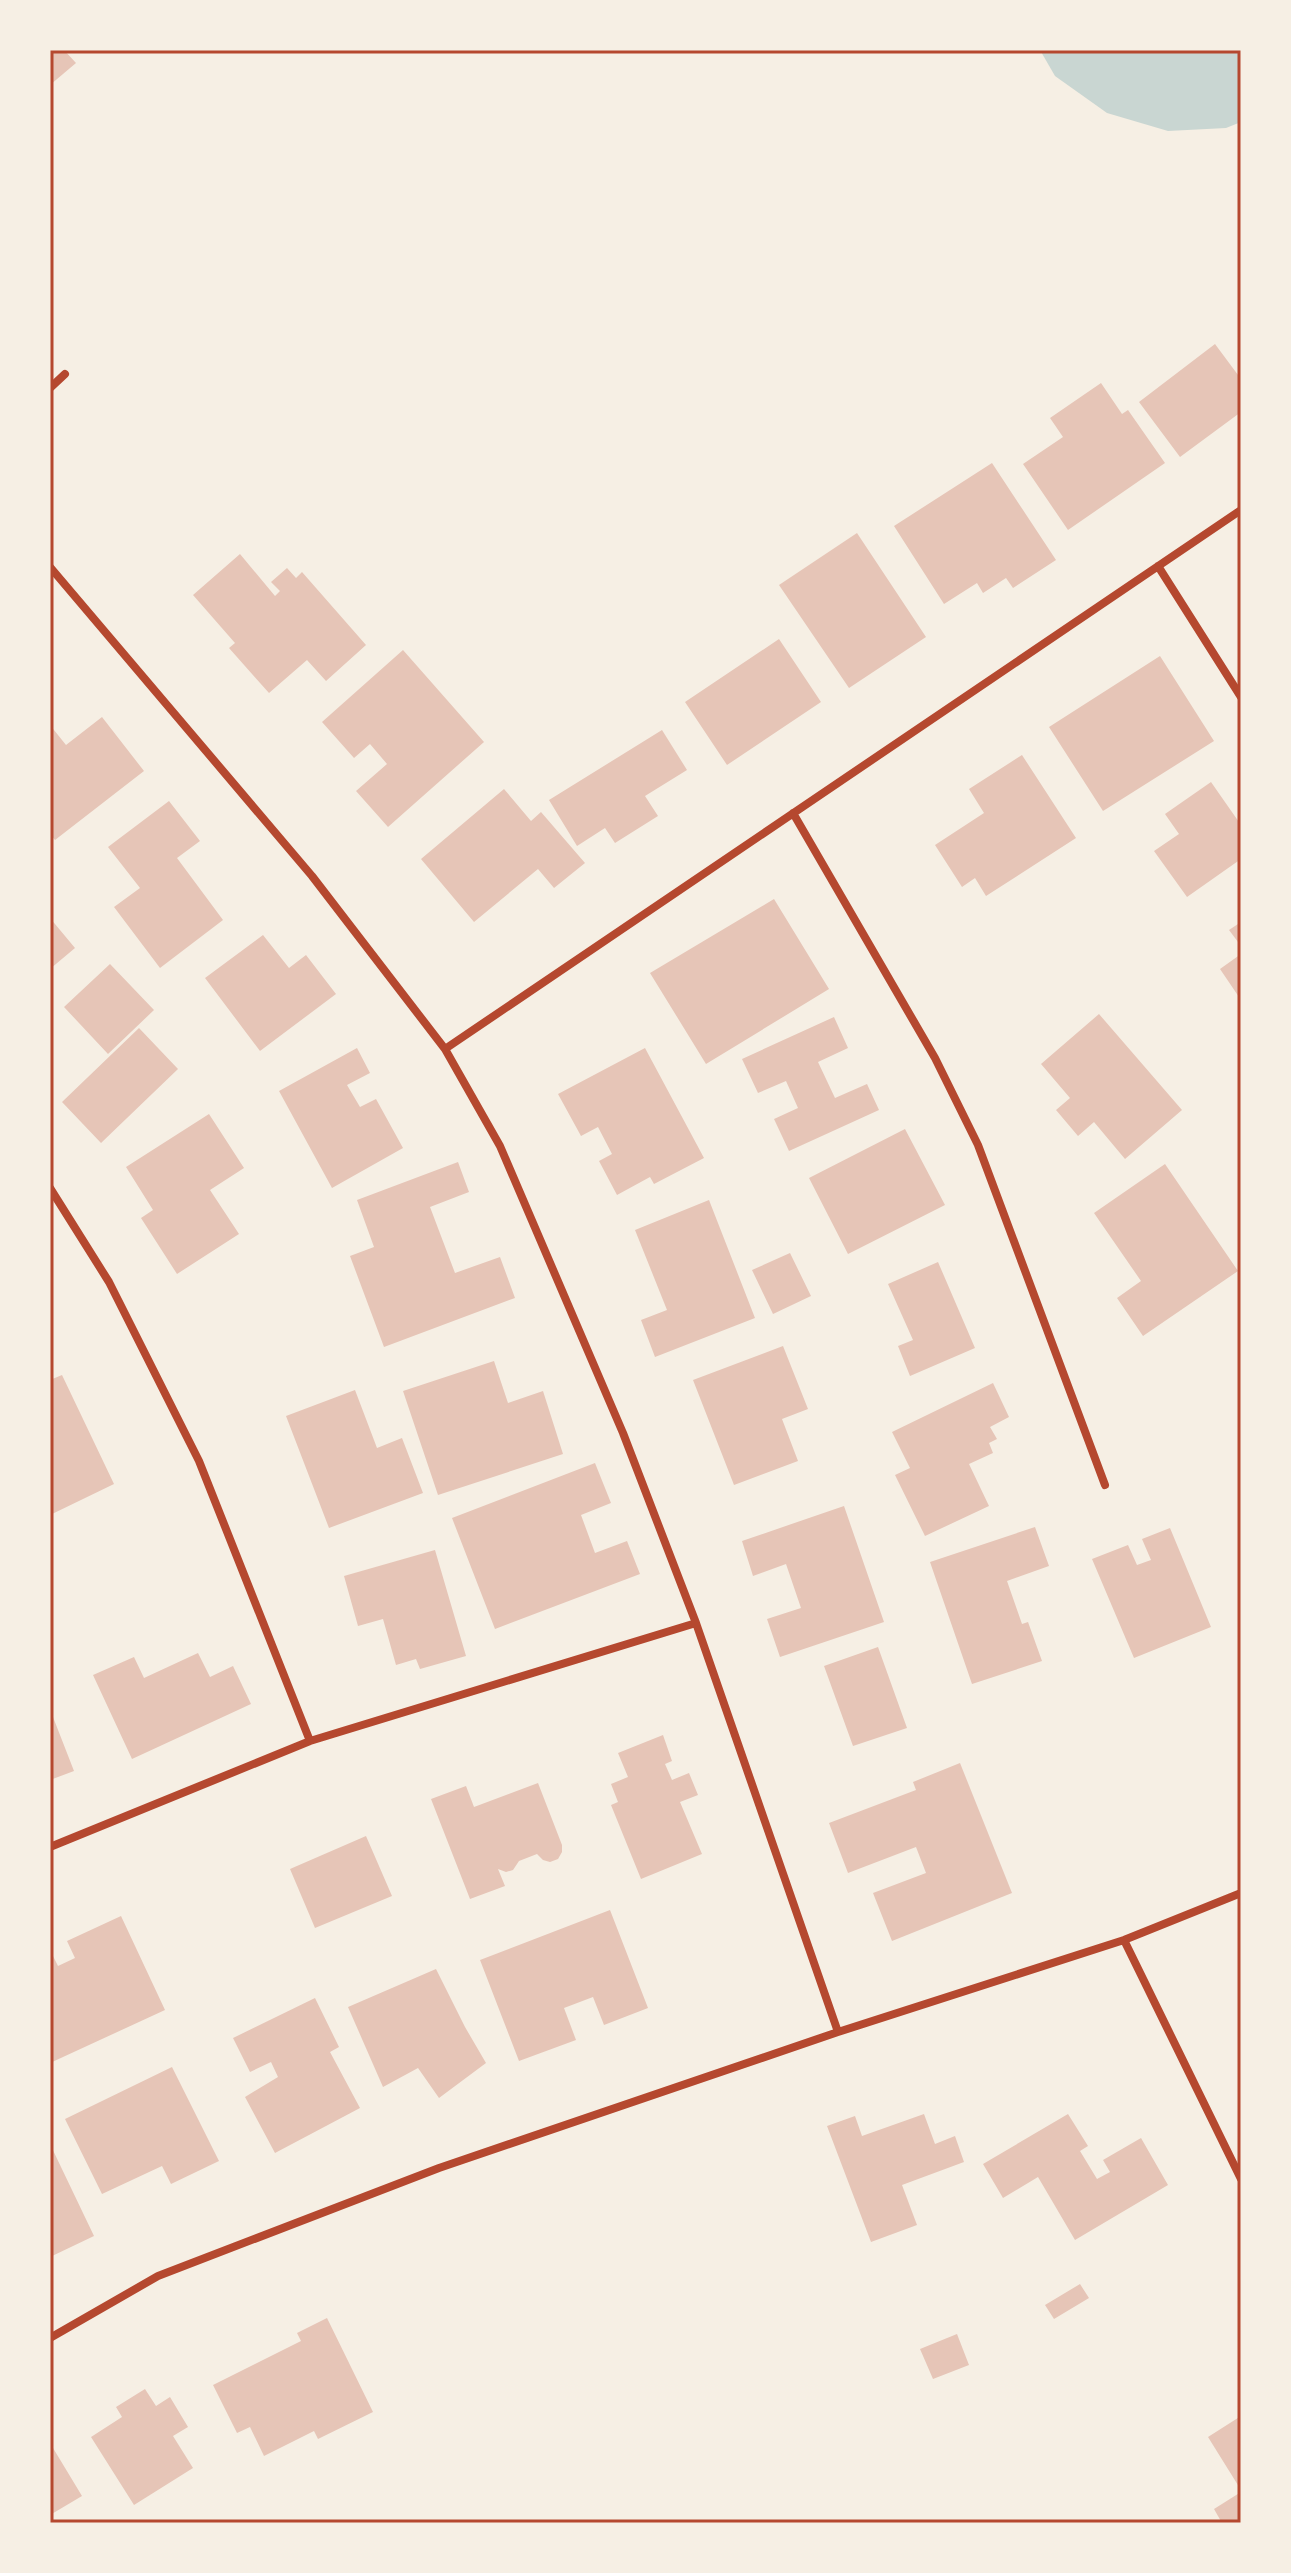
<svg xmlns="http://www.w3.org/2000/svg" width="1291" height="2573" font-family="'Open Sans',sans-serif">
<style>
.water{fill:#c9d6d2}
.building{fill:#e6c5b7}
.lines{fill:none;stroke-linecap:round;stroke-linejoin:round}
.minor{stroke:#b5482f;stroke-width:8}
.neatline{fill:none;stroke:#b5482f;stroke-width:3}
</style>
<rect width="100%" height="100%" fill="#f6efe4"/>
<path class="water" d="M1040,50H1241V122L1226,128L1168,131L1107,113L1055,76Z"/>
<path class="building" d="M50,50H64L76,63L50,85Z
M1215,344L1241,379V412L1180,457L1139,402Z
M1101,383L1122,414L1128,410L1165,463L1068,530L1023,464L1063,437L1050,418Z
M992,463L1056,560L1013,588L1006,578L983,593L977,583L944,604L894,526Z
M857,533L926,637L849,688L779,585Z
M240,554L275,596L280,591L271,582L287,568L296,578L302,572L366,645L326,681L307,660L269,693L229,648L235,643L193,595Z
M779,639L821,702L727,765L685,702Z
M403,650L484,742L388,827L356,791L387,764L370,744L354,758L322,722Z
M1160,656L1214,741L1103,811L1049,727Z
M102,717L144,771L55,840L50,834V725L66,745Z
M662,730L687,770L645,796L658,816L615,843L605,828L577,846L549,800Z
M1022,755L1076,838L986,896L975,878L962,887L935,845L984,813L969,789Z
M1211,782L1241,825V859L1187,897L1154,851L1179,834L1165,814Z
M504,789L531,821L541,812L585,863L554,888L538,869L474,922L421,859Z
M169,801L200,841L177,858L223,920L160,968L114,907L140,888L108,847Z
M774,899L829,989L706,1064L650,973Z
M50,918L75,948L50,969Z
M1241,922V946L1229,930Z
M263,935L289,968L306,955L336,994L260,1051L205,978Z
M1241,954V1000L1220,969Z
M110,964L154,1010L108,1054L64,1007Z
M1099,1014L1182,1110L1125,1159L1094,1122L1078,1136L1056,1110L1070,1098L1041,1064Z
M834,1017L848,1048L818,1062L835,1098L867,1084L879,1110L789,1151L774,1119L798,1108L786,1081L758,1093L742,1059Z
M139,1028L178,1069L101,1143L62,1102Z
M357,1048L370,1073L347,1085L360,1107L376,1099L403,1148L332,1188L279,1091Z
M645,1048L704,1158L654,1184L650,1177L617,1195L599,1161L612,1154L598,1127L581,1136L558,1094Z
M209,1114L244,1168L210,1190L239,1234L177,1274L141,1218L153,1210L126,1167Z
M905,1129L945,1205L848,1254L809,1178Z
M458,1162L469,1192L430,1207L455,1273L500,1257L515,1298L384,1347L350,1256L374,1247L357,1200Z
M1165,1164L1238,1271L1143,1336L1117,1298L1141,1281L1094,1213Z
M709,1200L755,1318L655,1357L641,1320L667,1310L635,1230Z
M790,1253L811,1296L773,1314L752,1270Z
M938,1262L975,1348L910,1376L898,1346L913,1340L888,1284Z
M783,1346L808,1409L782,1419L798,1461L734,1485L693,1380Z
M494,1361L508,1403L543,1391L563,1454L438,1495L403,1391Z
M62,1375L114,1484L50,1515V1380Z
M993,1383L1009,1417L990,1427L997,1439L989,1443L993,1453L969,1464L989,1506L925,1536L895,1475L910,1468L892,1432Z
M355,1390L377,1448L402,1438L423,1493L329,1528L286,1416Z
M595,1463L611,1503L581,1515L595,1553L627,1541L640,1574L495,1629L452,1518Z
M844,1506L884,1622L780,1657L767,1619L801,1608L786,1564L753,1576L742,1541Z
M1035,1527L1049,1566L1007,1581L1022,1624L1028,1622L1042,1661L972,1684L930,1562Z
M1170,1528L1211,1627L1134,1658L1092,1559L1128,1545L1137,1565L1151,1560L1142,1539Z
M435,1550L466,1656L420,1669L416,1659L396,1665L383,1619L358,1626L344,1576Z
M878,1647L907,1728L853,1746L824,1666Z
M198,1653L210,1677L233,1666L251,1704L132,1759L93,1675L134,1657L144,1678Z
M53,1717L74,1771L50,1780V1718Z
M663,1735L672,1761L665,1764L672,1780L689,1773L698,1795L680,1802L702,1854L641,1879L611,1805L618,1802L611,1784L628,1777L618,1753Z
M960,1763L1012,1893L892,1941L873,1893L926,1873L916,1847L848,1873L829,1823L916,1790L913,1782Z
M538,1783L562,1845V1852L558,1859L550,1862L543,1860L537,1854L519,1861L513,1870L506,1872L498,1869L505,1886L470,1899L431,1799L466,1786L474,1807Z
M366,1836L392,1896L315,1928L290,1869Z
M610,1910L648,2008L604,2025L593,1997L564,2008L576,2040L519,2061L480,1960Z
M121,1916L165,2010L50,2063V1950L58,1966L75,1958L67,1941Z
M436,1969L465,2027L486,2063L439,2098L418,2068L383,2087L348,2007Z
M315,1998L339,2047L330,2052L360,2108L275,2153L245,2097L278,2077L271,2062L250,2072L233,2038Z
M172,2067L219,2161L171,2184L162,2166L102,2194L65,2119Z
M924,2114L935,2144L955,2136L964,2162L902,2185L917,2225L871,2242L827,2126L855,2116L862,2136Z
M1068,2114L1088,2146L1080,2151L1097,2179L1110,2172L1103,2160L1141,2138L1168,2185L1075,2240L1038,2177L1003,2198L983,2164Z
M50,2144L94,2236L50,2257Z
M1080,2284L1089,2298L1054,2319L1045,2305Z
M327,2318L373,2412L318,2439L314,2431L264,2456L250,2427L237,2433L213,2385L301,2341L297,2333Z
M957,2334L969,2365L933,2379L920,2349Z
M145,2389L156,2406L170,2397L188,2427L173,2436L193,2468L134,2505L91,2437L122,2417L116,2407Z
M1241,2416V2490L1208,2437Z
M50,2443L82,2496L50,2515Z
M1241,2492V2523H1222L1214,2509Z"/>
<g class="lines">
<path class="minor" d="M50,388L65,374
M1158,566L1241,697
M50,567L312,876L445,1049L500,1146L623,1433L696,1623L838,2032
M793,813L935,1058L978,1145L1105,1485
M445,1049L1241,510
M50,1188L109,1282L199,1461L310,1741
M50,1847L310,1741L696,1623
M1124,1940L1241,2179
M50,2338L158,2276L439,2168L838,2032L1124,1940L1241,1893"/>
</g>
<rect width="1291" height="2573" fill="none" stroke="#f6efe4" stroke-width="104"/>
<rect x="52" y="52" width="1187" height="2469" class="neatline"/>
</svg>
